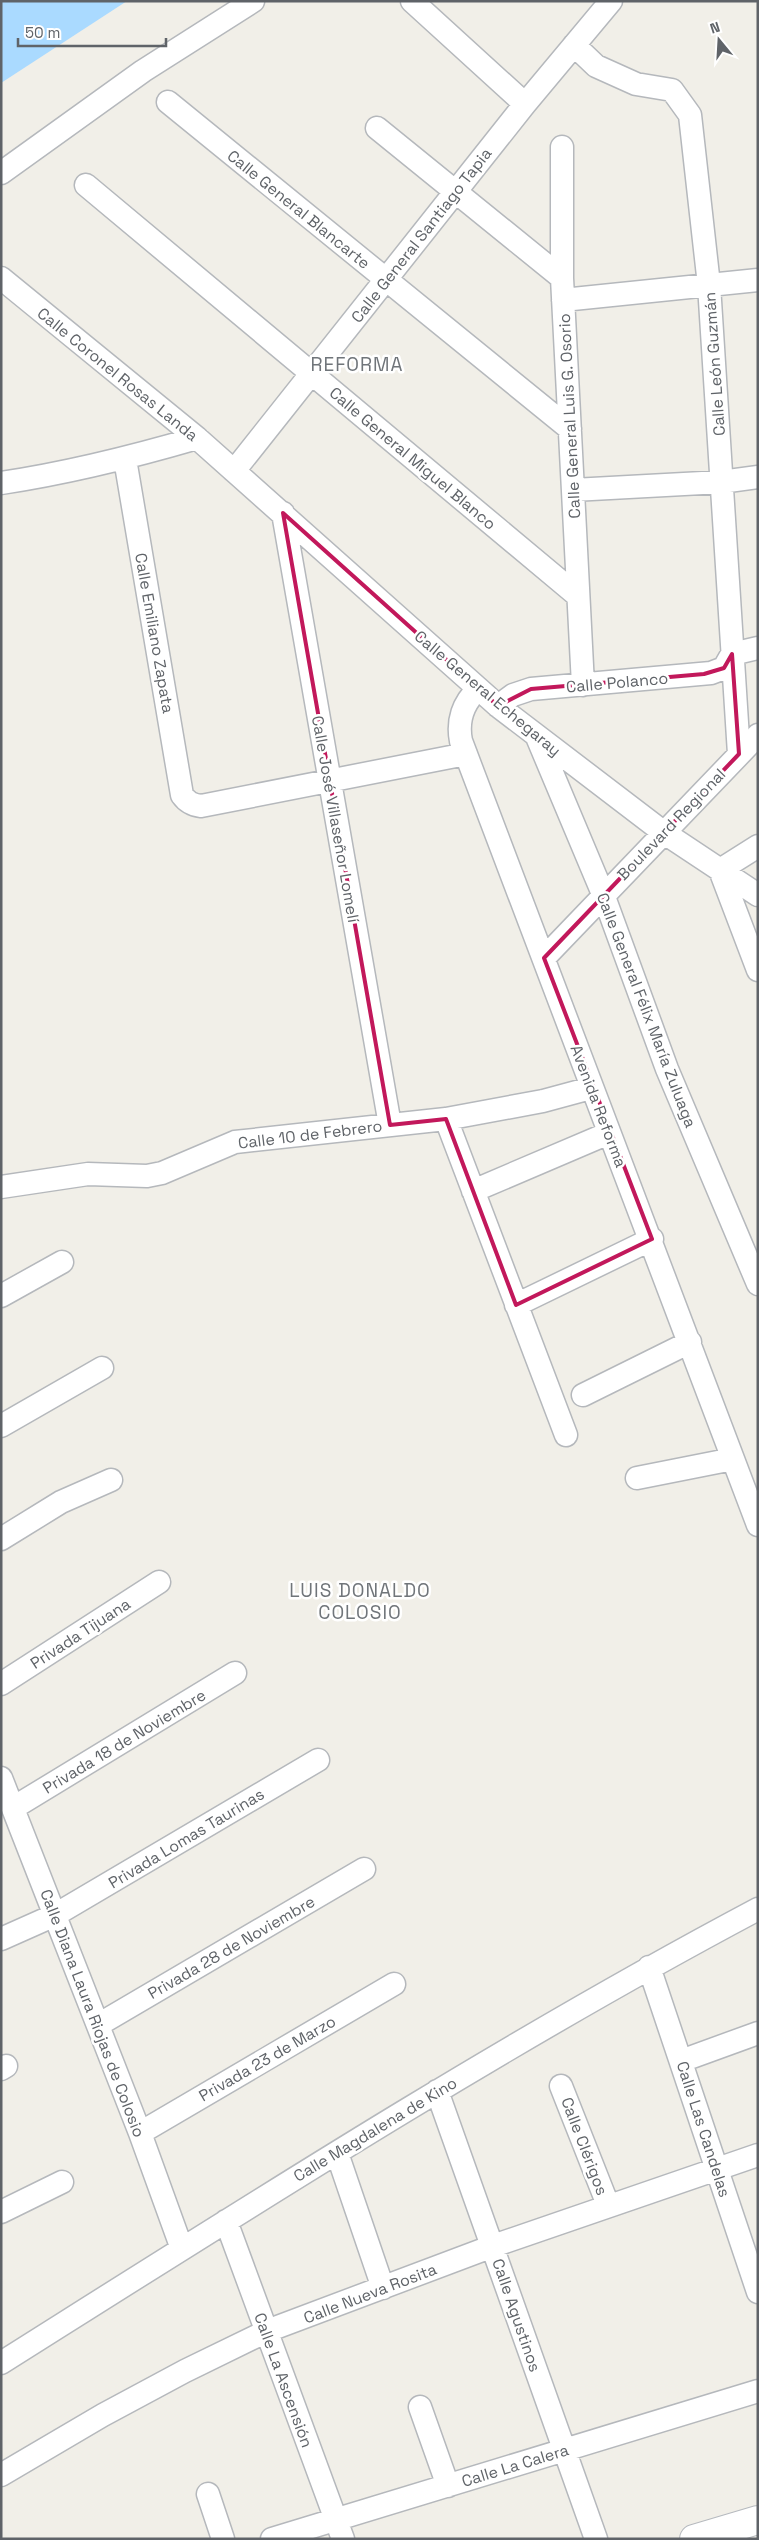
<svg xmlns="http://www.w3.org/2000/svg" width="759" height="2540" font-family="'Space Grotesk',sans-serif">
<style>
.water{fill:#aadaff}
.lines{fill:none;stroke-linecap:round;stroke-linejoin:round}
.street-casing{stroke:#b5b8bc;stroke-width:25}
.secondary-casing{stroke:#b6babf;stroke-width:30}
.street{stroke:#fff;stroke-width:22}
.secondary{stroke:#fff;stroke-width:28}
.marked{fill:none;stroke:#c2185b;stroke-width:4;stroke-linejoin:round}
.labels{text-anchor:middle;stroke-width:5;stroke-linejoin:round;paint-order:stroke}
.street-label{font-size:16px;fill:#5f6368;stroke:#fff}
.quarter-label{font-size:19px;letter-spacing:1px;fill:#70757a;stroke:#fff}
</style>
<rect width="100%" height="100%" fill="#f1efe8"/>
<path class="water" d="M1,1H127L1,83Z"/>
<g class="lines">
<defs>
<path id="street" d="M412,1L525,104
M574,45L596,66L636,84L672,90L690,115L709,285L739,754
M168,102L570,429
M377,128L562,278
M562,147V278L583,685
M1,173L143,71L253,1
M86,185L578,596
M1,278L197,438L498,706L663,832L758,895
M563,300L758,280
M125,459L182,795C187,802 192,805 201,806L466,754
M234,471L525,104L611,1
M1,483C68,473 132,457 197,438
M573,490L721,482L758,477
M283,513L390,1125
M478,689C463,703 457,721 461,741C558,1003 661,1263 758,1525
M498,706L513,695L531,689L711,673L724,668L732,654L758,648
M537,737L603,894L667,1069L758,1284
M758,846L720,870L758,970
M544,958L758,735
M446,1119L566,1435
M1,1187L88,1174L147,1176L162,1173L235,1142L446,1119L543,1101L591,1088
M473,1191L609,1133
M1,1296L62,1262
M516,1305L652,1239
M583,1395L690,1342
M1,1426L102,1368
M637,1478L733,1459
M1,1539L61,1502L111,1480
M1,1684L159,1582
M1,1778L140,2133L182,2249
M13,1808L235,1673
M1,1939L55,1915L318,1760
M649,1967L758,2292
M98,2025L364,1869
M681,2061L758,2033
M1,2069L6,2066
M561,2086L608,2205
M437,2091L596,2539
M140,2133L394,1984
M337,2153L383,2288
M1,2212L62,2182
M226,2221L343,2539
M1,2363C250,2206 498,2047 758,1909
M420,2407L448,2486
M1,2475L103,2415L185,2371L267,2331L493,2246L758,2155
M208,2494L223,2539
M272,2539L758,2391"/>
<path id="secondary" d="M694,2539L758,2520"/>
</defs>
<use href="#street" class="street-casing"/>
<use href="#secondary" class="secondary-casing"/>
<use href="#street" class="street"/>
<use href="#secondary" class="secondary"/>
</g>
<path class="marked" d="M283,513L498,706L531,689L704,674L724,668L732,654L739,754L544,958L652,1239L516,1305L446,1119L390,1125Z"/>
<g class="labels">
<g class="street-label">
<text transform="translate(299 209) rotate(39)" y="6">Calle General Blancarte</text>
<text transform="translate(421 235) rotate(-52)" y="6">Calle General Santiago Tapia</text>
<text transform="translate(714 364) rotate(-94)" y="6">Calle León Guzmán</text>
<text transform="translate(118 374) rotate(39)" y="6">Calle Coronel Rosas Landa</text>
<text transform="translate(569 416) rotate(-93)" y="6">Calle General Luis G. Osorio</text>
<text transform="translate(413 458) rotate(40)" y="6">Calle General Miguel Blanco</text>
<text transform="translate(155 633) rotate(80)" y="6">Calle Emiliano Zapata</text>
<text transform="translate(617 682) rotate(-5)" y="6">Calle Polanco</text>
<text transform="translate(488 693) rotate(40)" y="6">Calle General Echegaray</text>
<text transform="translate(336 819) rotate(80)" y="6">Calle José Villaseñor Lomelí</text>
<text transform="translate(671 824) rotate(-46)" y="6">Boulevard Regional</text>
<text transform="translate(647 1010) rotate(69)" y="6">Calle General Félix María Zuluaga</text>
<text transform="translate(599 1106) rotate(69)" y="6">Avenida Reforma</text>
<text transform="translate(310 1134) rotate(-7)" y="6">Calle 10 de Febrero</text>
<text transform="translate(80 1633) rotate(-33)" y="6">Privada Tijuana</text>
<text transform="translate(124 1741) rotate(-31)" y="6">Privada 18 de Noviembre</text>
<text transform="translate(186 1838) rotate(-31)" y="6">Privada Lomas Taurinas</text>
<text transform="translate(231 1947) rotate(-30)" y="6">Privada 28 de Noviembre</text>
<text transform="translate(93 2013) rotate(69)" y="6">Calle Diana Laura Riojas de Colosio</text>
<text transform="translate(267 2058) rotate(-30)" y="6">Privada 23 de Marzo</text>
<text transform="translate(375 2129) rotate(-31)" y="6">Calle Magdalena de Kino</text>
<text transform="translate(704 2129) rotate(72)" y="6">Calle Las Candelas</text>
<text transform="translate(585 2146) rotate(69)" y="6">Calle Clérigos</text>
<text transform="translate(370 2293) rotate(-21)" y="6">Calle Nueva Rosita</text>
<text transform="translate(517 2315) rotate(71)" y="6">Calle Agustinos</text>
<text transform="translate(284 2380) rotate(70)" y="6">Calle La Ascensión</text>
<text transform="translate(515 2465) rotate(-17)" y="6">Calle La Calera</text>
</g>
<g class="quarter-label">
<text x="357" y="371">REFORMA</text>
<text x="360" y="1597">LUIS DONALDO<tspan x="360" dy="22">COLOSIO</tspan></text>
</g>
</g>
<rect width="759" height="2540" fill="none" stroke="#5f6368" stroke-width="5"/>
<g transform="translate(719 40) rotate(342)" stroke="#ffffff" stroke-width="4" paint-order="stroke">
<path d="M0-4L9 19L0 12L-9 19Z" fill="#5f6368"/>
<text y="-8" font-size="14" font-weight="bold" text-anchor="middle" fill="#5f6368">N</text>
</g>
<path d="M18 38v8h148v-8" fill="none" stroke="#5f6368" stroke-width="2.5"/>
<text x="25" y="38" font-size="15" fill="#5f6368" stroke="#ffffff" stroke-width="4" paint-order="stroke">50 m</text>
</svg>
